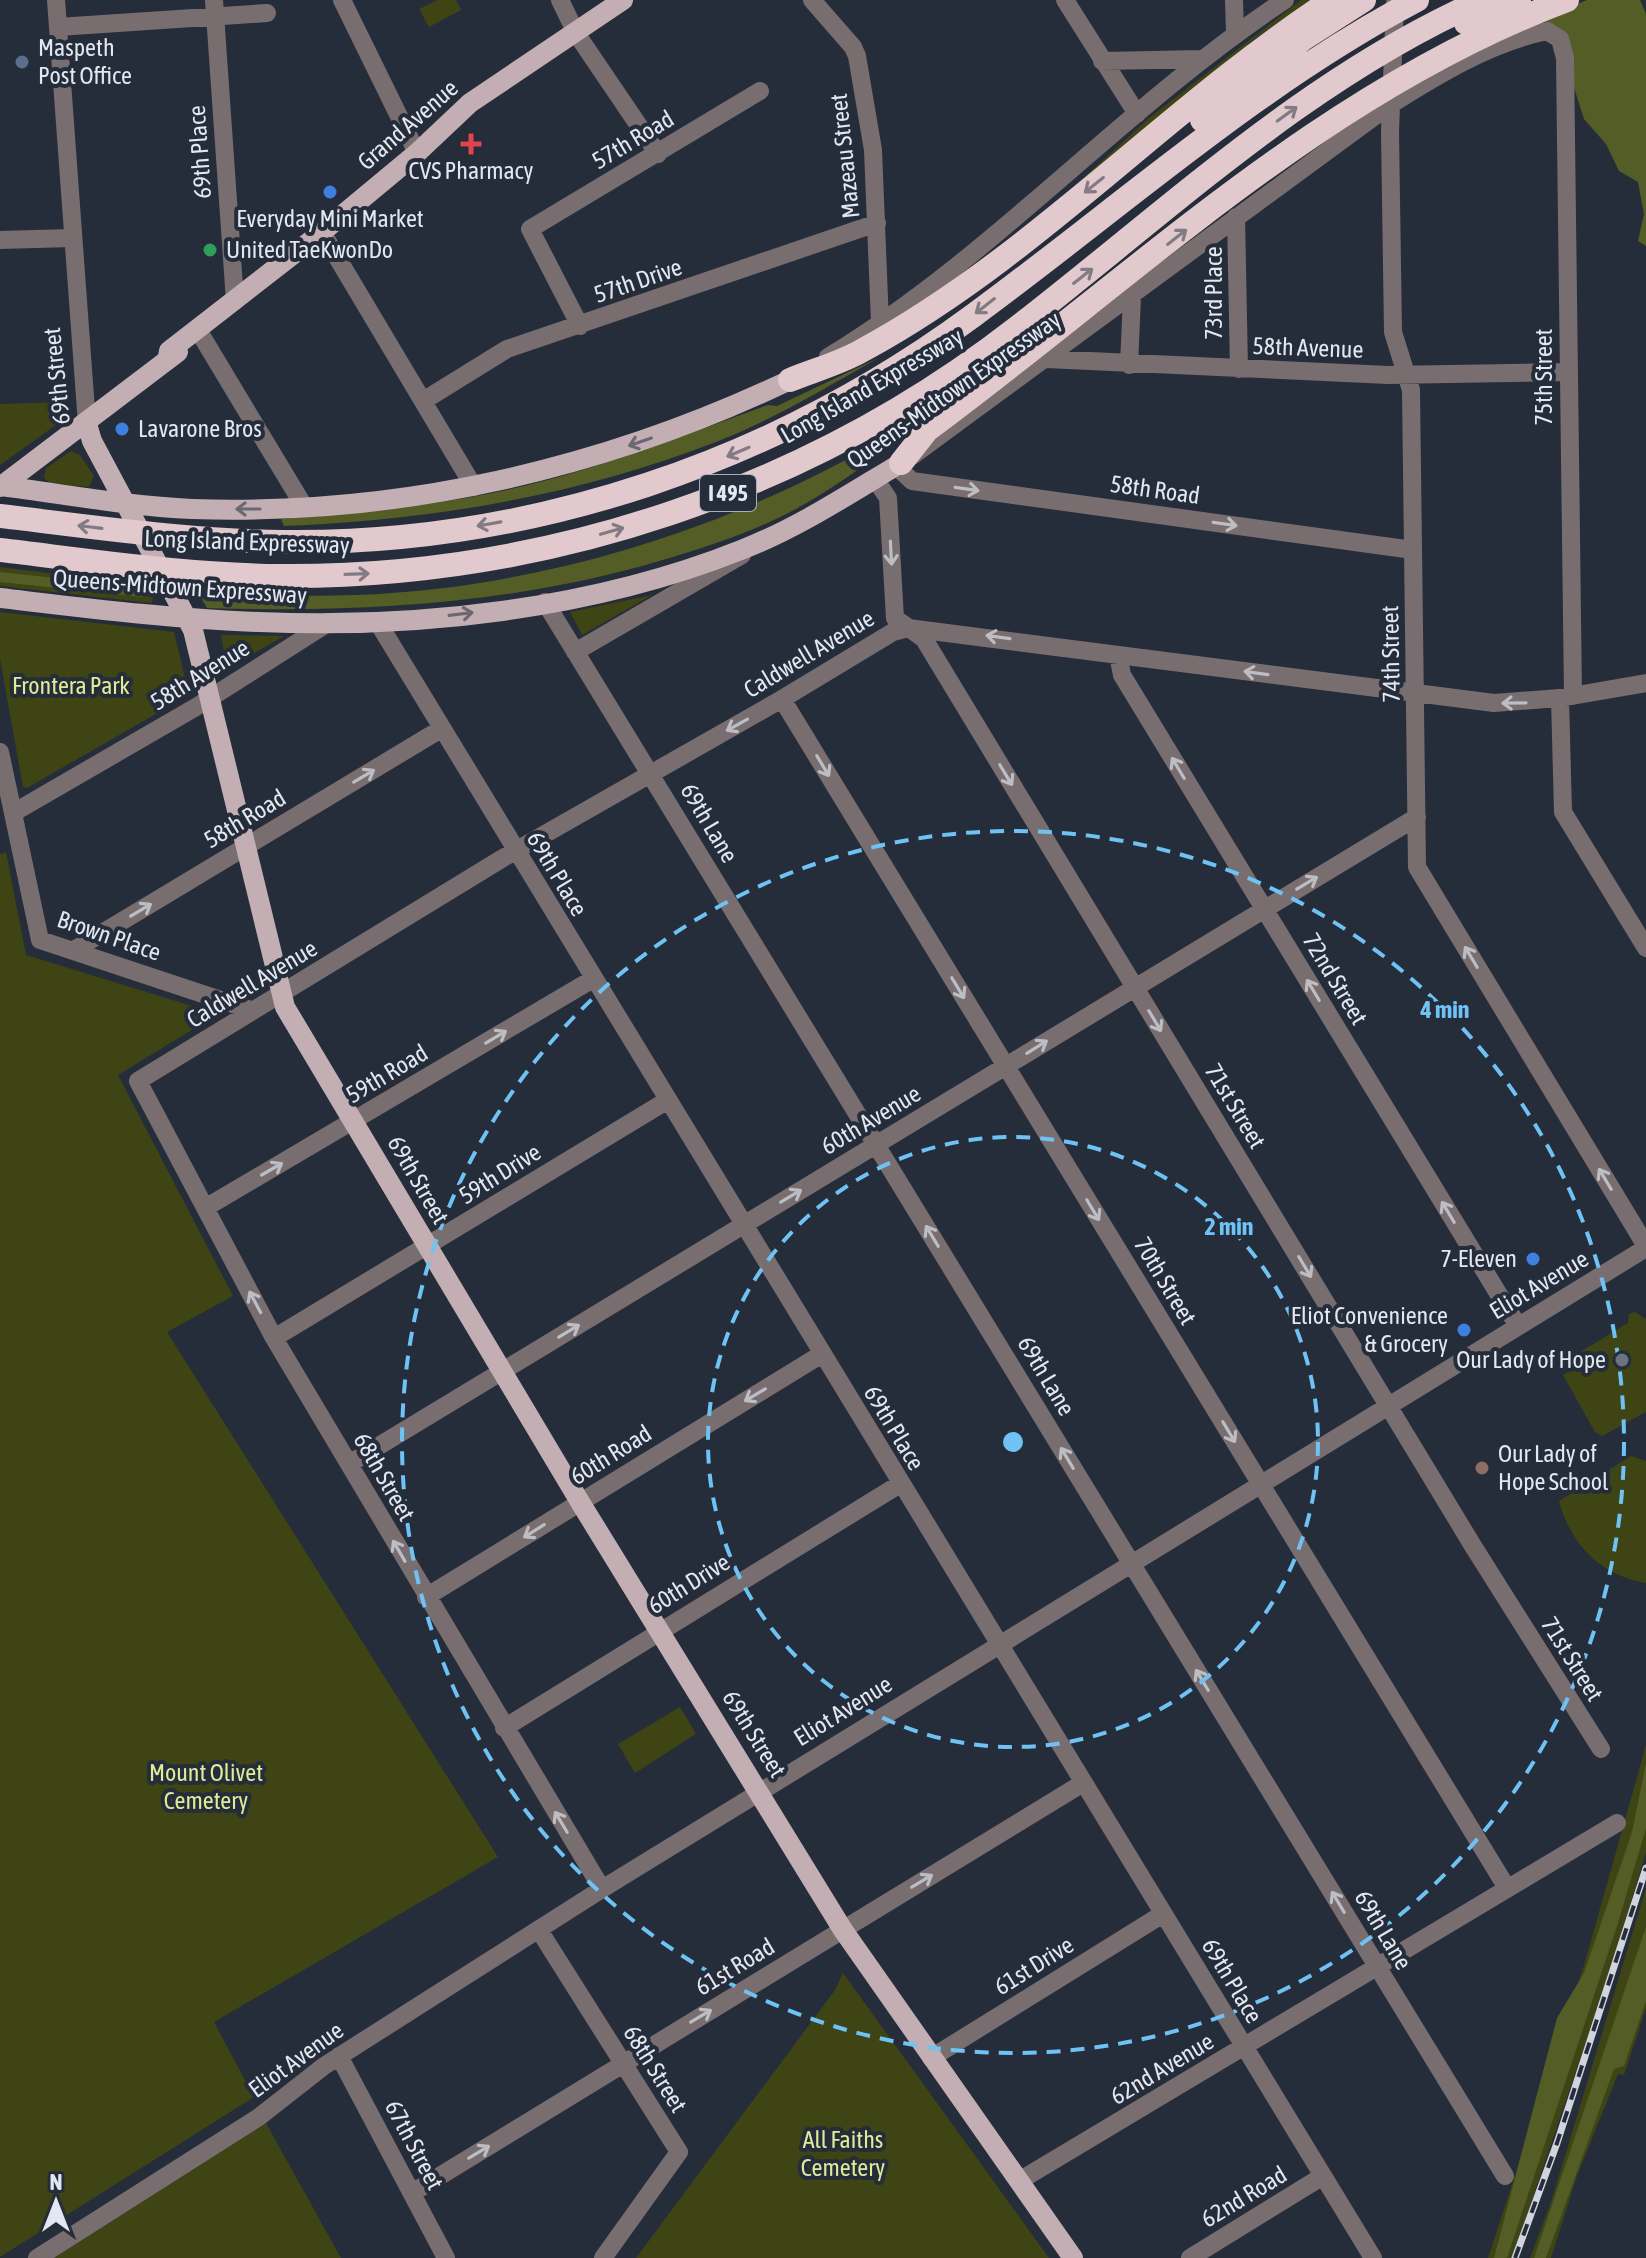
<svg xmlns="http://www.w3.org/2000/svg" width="1646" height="2258" font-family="'Asap Condensed',sans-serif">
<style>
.green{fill:#3e4413}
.forest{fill:#555d26}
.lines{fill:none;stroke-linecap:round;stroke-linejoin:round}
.minor{stroke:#786e70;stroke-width:18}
.major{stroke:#c3afb3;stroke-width:20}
.highway{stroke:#e1c9cd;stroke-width:24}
.rail-casing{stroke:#cfd4df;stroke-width:7}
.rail{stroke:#252d3b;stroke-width:4;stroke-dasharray:12;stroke-linecap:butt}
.oneway{stroke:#837b84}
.oneway2{stroke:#6c6871}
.oneway3{stroke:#bdbdc4}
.ring{fill:none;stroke:#6fc2f4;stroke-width:4;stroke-dasharray:14 10}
.service-dot{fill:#5c6f8a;stroke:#252d3b;stroke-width:3}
.health-dot{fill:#e0444e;stroke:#252d3b;stroke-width:3}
.shop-dot{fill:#3f7fe0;stroke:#252d3b;stroke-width:3}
.leisure-dot{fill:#2e9e5b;stroke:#252d3b;stroke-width:3}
.worship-dot{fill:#6b7280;stroke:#252d3b;stroke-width:3}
.education-dot{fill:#8d6e63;stroke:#252d3b;stroke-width:3}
.labels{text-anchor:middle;stroke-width:8;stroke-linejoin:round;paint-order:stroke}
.shield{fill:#252d3b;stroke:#a9afba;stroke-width:2}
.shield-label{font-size:22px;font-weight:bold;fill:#e2e7f1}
.poi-label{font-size:24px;fill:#e2e7f1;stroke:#252d3b;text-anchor:start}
.street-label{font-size:24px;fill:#e2e7f1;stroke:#252d3b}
.park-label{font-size:24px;fill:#deeb97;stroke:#252d3b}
.centre{fill:#6fc2f4;stroke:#252d3b;stroke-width:4}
.ring-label{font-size:24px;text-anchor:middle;font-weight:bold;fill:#6fc2f4;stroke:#252d3b;stroke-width:8;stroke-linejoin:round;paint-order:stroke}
</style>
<rect width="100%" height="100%" fill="#252d3b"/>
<path class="green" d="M437,0H456L461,10L429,27L419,9Z
M1301,0H1312L1257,37L1069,191L1149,118Z
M65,402L56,425L0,465V404Z
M71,451L80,455L94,476L89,487L50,483L44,478L46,468Z
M0,567L147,585L154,596L151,603L0,586Z
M652,595L582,635L570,612Z
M0,612L174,632L189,695L27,788L23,787L0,659Z
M221,635L284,636L227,669Z
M6,852L26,955L218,1014L118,1075L233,1296L167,1332L498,1857L214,2022L254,2097L0,2257V854Z
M1635,1312L1646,1319V1412L1602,1436L1595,1432L1563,1375L1577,1366L1580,1352L1628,1323L1629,1314Z
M1631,1456L1646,1461V1583C1600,1575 1571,1545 1559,1501Z
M680,1707L696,1734L635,1773L618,1744Z
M1646,1745V1852L1611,1969L1512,2258H1488L1585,1962Z
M1646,1888V2008L1624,2075L1618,2074L1577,2176L1551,2258H1530L1551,2202Z
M843,1973L1049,2258H636L835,1990Z
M266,2123L341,2258H54Z"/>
<path class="forest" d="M1587,0H1640L1646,14V246L1638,241L1644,214L1638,182L1619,171L1606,144L1584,119L1555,28L1541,19Z
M878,358C826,388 772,420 716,442C576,496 433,520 284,526L281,519C367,512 453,504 536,483C615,463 691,432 768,405L777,406Z
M894,433L893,445C861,468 830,490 796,509C755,531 710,546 666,559C517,604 362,613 207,608L198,593C250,594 304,597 356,595C544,588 733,528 894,433Z
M0,572L129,586L143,592L142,597L0,582Z
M1646,1763V1828L1618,1923L1507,2258H1494L1557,2018L1584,1973L1632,1832Z
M1646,1927V2001L1624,2066L1614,2069L1546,2258H1534Z"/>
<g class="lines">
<path class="minor" d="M56,0L87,424
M214,0L235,301
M342,0L417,153
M560,0L576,33L658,154
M812,0L853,47L857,56L873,150L880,323
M1065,0L1137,114
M1234,0L1235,34
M1395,3L1390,132L1393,332L1411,390L1417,867L1646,1246
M58,27L267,13
M1102,61L1203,59
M1236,217L1239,369
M322,232L474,487
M0,240L72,238
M580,326L530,229L760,91
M201,335L305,508
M828,357C996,255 1123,107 1285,0
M1047,359L1388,375L1568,372
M1129,365L1132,297
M423,401L507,349L877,223
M912,456L1390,105C1439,74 1490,43 1547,31L1560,39L1565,58L1573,696
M896,466L912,481L1413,550
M875,479L888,498L895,618L924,639L1473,1546L1601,1749
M545,602L1505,2176
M377,621L1373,2258
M575,652L742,555
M1118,655L1122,675L1518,1326
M1560,698L1563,812L1646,948
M782,699L1507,1888
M0,752L40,940L251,1010
M13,813L196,707L328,623
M74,950L441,729
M205,1208L593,979
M274,1338L668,1100
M349,1464L1417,817
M426,1597L822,1354
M504,1728L900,1484
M602,1889L274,1338L138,1081L503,858L782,699L893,632L908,628L1494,703L1560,698L1646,683
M539,1930L679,2152L603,2258
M339,2056L446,2258
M931,2058L1163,1914
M1019,2181L1617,1823
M412,2193L1083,1783
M37,2258L259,2117L324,2066L602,1889L1646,1248
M1190,2258L1323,2176"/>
<path class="major" d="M168,357L169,351L322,232L417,153L470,103L623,0
M87,424L92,441L193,630L285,1007L580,1502L843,1930L1073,2258
M0,486C64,494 127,506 192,509C400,516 603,469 790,380
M0,487L178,352
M0,598C86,608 172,619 259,622C418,629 593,609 741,550C798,528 849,494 901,463"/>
<path class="highway" d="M1466,23L1519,0
M1202,120L1303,39L1364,0
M790,380C814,370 841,363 863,350C1036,256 1168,107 1332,0
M901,463L927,430C1134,277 1322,92 1567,0
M0,516C94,527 188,541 283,542C532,545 775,462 974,315C1121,207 1256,85 1417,0
M0,550C93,561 186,575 280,576C545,578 809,490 1018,327C1168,211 1308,77 1483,0"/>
<defs>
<path id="rail" d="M1515,2258L1557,2143L1646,1868"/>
</defs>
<use href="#rail" class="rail-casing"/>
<use href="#rail" class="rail"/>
</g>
<defs><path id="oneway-shaft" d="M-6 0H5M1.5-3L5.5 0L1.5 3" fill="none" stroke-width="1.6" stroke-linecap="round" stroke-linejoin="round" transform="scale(2)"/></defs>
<g class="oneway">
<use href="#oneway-shaft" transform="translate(1287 114) rotate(-36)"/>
<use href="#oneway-shaft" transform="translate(1094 185) rotate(141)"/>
<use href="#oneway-shaft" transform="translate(1177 237) rotate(-38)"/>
<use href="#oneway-shaft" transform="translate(1083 276) rotate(-38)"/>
<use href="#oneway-shaft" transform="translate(985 306) rotate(142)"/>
<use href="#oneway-shaft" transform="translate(738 452) rotate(157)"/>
<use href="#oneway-shaft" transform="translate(489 524) rotate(170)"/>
<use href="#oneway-shaft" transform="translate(90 527) rotate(-173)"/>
<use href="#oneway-shaft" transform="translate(612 531) rotate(-16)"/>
<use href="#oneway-shaft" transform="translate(357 574) rotate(-2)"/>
</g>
<g class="oneway2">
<use href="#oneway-shaft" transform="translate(640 442) rotate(161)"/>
<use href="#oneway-shaft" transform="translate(248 509) rotate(-180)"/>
<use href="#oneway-shaft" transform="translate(461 614) rotate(-7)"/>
</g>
<g class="oneway3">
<use href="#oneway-shaft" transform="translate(967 489) rotate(8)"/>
<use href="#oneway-shaft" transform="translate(1225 524) rotate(8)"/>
<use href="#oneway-shaft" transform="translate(891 553) rotate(87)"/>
<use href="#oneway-shaft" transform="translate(998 637) rotate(-172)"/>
<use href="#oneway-shaft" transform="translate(1256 673) rotate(-172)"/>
<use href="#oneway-shaft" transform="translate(1514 703) rotate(179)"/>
<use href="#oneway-shaft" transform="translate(737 725) rotate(151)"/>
<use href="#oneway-shaft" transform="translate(823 766) rotate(59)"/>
<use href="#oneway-shaft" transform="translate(1178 768) rotate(-121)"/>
<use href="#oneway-shaft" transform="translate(1006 775) rotate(59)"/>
<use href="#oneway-shaft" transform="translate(364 776) rotate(-31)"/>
<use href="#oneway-shaft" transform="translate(1307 883) rotate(-31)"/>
<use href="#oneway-shaft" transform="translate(141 910) rotate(-31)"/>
<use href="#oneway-shaft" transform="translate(1471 957) rotate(-121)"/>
<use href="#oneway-shaft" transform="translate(958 988) rotate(59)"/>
<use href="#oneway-shaft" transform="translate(1313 990) rotate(-121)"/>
<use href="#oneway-shaft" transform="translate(1155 1021) rotate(59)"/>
<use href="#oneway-shaft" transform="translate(496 1037) rotate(-31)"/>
<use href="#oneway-shaft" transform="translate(1037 1047) rotate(-32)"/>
<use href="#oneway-shaft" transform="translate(272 1169) rotate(-30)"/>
<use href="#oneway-shaft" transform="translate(1605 1179) rotate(-121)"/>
<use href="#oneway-shaft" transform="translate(791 1196) rotate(-31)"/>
<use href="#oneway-shaft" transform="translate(1093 1210) rotate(59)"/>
<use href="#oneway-shaft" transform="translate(1448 1212) rotate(-121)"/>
<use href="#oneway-shaft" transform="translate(932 1236) rotate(-121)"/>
<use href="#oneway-shaft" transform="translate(1305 1267) rotate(59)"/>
<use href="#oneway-shaft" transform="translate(255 1302) rotate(-118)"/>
<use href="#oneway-shaft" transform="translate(569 1331) rotate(-31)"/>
<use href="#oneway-shaft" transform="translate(755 1395) rotate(149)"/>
<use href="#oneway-shaft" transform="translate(1229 1432) rotate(59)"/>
<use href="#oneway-shaft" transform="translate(1067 1458) rotate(-121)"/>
<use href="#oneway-shaft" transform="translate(534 1531) rotate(148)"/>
<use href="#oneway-shaft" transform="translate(399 1551) rotate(-120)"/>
<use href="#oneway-shaft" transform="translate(1202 1680) rotate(-121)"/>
<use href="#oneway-shaft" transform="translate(561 1822) rotate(-121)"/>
<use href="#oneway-shaft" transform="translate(922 1881) rotate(-31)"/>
<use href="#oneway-shaft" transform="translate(1338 1902) rotate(-121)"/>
<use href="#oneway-shaft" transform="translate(701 2016) rotate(-31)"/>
<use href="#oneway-shaft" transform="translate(479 2152) rotate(-31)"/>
</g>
<g class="ring">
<circle cx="1013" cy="1442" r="305"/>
<circle cx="1013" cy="1442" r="611"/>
</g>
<circle class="service-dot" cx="22" cy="62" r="8"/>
<path class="health-dot" d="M467 132h8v8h8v8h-8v8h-8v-8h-8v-8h8z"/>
<g class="shop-dot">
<circle cx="330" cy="192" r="8"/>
<circle cx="122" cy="429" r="8"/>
<circle cx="1533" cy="1259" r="8"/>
<circle cx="1464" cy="1330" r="8"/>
</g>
<circle class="leisure-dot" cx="210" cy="250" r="8"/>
<circle class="worship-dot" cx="1622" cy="1360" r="8"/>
<circle class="education-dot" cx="1482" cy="1468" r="8"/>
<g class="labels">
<rect class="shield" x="700" y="475" width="56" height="36" rx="6"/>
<g class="shield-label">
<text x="728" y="501">I 495</text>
</g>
<g class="poi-label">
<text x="38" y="56">Maspeth<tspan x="38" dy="28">Post Office</tspan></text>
<text x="471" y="179" text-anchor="middle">CVS Pharmacy</text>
<text x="330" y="227" text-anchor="middle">Everyday Mini Market</text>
<text x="226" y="258">United TaeKwonDo</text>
<text x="138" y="437">Lavarone Bros</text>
<text x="1517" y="1267" text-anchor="end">7-Eleven</text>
<text x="1448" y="1324" text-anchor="end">Eliot Convenience<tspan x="1448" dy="28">&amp; Grocery</tspan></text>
<text x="1606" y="1368" text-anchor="end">Our Lady of Hope</text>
<text x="1498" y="1462">Our Lady of<tspan x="1498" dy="28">Hope School</tspan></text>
</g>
<g class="street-label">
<text transform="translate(408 125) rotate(-41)" y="8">Grand Avenue</text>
<text transform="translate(633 140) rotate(-31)" y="8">57th Road</text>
<text transform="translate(200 152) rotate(-94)" y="8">69th Place</text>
<text transform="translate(845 156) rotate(-96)" y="8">Mazeau Street</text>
<text transform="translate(638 281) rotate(-19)" y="8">57th Drive</text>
<text transform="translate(1214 293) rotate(-90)" y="8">73rd Place</text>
<text transform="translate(1308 348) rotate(2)" y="8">58th Avenue</text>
<text transform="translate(57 376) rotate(-96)" y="8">69th Street</text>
<text transform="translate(1544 377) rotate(-90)" y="8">75th Street</text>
<text transform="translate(872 386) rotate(-30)" y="8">Long Island Expressway</text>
<text transform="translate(954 390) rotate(-35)" y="8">Queens-Midtown Expressway</text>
<text transform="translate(1155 490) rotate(8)" y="8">58th Road</text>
<text transform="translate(247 542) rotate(2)" y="8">Long Island Expressway</text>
<text transform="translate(180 587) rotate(4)" y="8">Queens-Midtown Expressway</text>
<text transform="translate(809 654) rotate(-31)" y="8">Caldwell Avenue</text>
<text transform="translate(1391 654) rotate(-91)" y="8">74th Street</text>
<text transform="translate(200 675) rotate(-32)" y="8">58th Avenue</text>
<text transform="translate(245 819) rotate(-31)" y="8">58th Road</text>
<text transform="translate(709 823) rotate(59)" y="8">69th Lane</text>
<text transform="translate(557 874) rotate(59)" y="8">69th Place</text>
<text transform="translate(109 936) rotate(19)" y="8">Brown Place</text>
<text transform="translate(1335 979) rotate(59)" y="8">72nd Street</text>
<text transform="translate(252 984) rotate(-31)" y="8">Caldwell Avenue</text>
<text transform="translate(387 1074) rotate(-31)" y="8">59th Road</text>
<text transform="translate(1235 1106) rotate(59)" y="8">71st Street</text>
<text transform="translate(871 1120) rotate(-31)" y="8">60th Avenue</text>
<text transform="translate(500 1174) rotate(-32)" y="8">59th Drive</text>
<text transform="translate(418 1180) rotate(60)" y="8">69th Street</text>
<text transform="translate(1165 1281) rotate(59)" y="8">70th Street</text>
<text transform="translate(1539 1285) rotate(-31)" y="8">Eliot Avenue</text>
<text transform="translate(1046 1376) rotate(59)" y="8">69th Lane</text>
<text transform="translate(894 1428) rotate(59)" y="8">69th Place</text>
<text transform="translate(611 1455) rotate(-32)" y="8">60th Road</text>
<text transform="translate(384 1477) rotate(60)" y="8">68th Street</text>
<text transform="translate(689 1584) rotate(-32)" y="8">60th Drive</text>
<text transform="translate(1572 1659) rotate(58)" y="8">71st Street</text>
<text transform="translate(843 1711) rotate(-32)" y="8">Eliot Avenue</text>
<text transform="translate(754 1734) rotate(58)" y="8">69th Street</text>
<text transform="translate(1383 1930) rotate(59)" y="8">69th Lane</text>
<text transform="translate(1034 1966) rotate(-32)" y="8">61st Drive</text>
<text transform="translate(735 1967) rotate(-31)" y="8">61st Road</text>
<text transform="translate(1232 1981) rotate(59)" y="8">69th Place</text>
<text transform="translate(296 2060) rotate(-36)" y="8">Eliot Avenue</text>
<text transform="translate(655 2069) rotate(58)" y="8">68th Street</text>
<text transform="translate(1162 2069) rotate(-31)" y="8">62nd Avenue</text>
<text transform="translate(414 2145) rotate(62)" y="8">67th Street</text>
<text transform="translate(1244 2197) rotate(-31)" y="8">62nd Road</text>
</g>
<g class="park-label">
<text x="71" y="694">Frontera Park</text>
<text x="206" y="1781">Mount Olivet<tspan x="206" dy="28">Cemetery</tspan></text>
<text x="843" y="2148">All Faiths<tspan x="843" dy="28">Cemetery</tspan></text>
</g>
</g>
<circle cx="1013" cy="1442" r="12" class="centre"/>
<g class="ring-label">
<text x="1445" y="1018">4 min</text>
<text x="1229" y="1235">2 min</text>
</g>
<g transform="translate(56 2202)" stroke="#252d3b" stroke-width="6" paint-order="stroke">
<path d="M0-6L14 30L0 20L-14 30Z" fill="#e2e7f1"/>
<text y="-12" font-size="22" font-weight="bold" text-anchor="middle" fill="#e2e7f1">N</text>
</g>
</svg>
